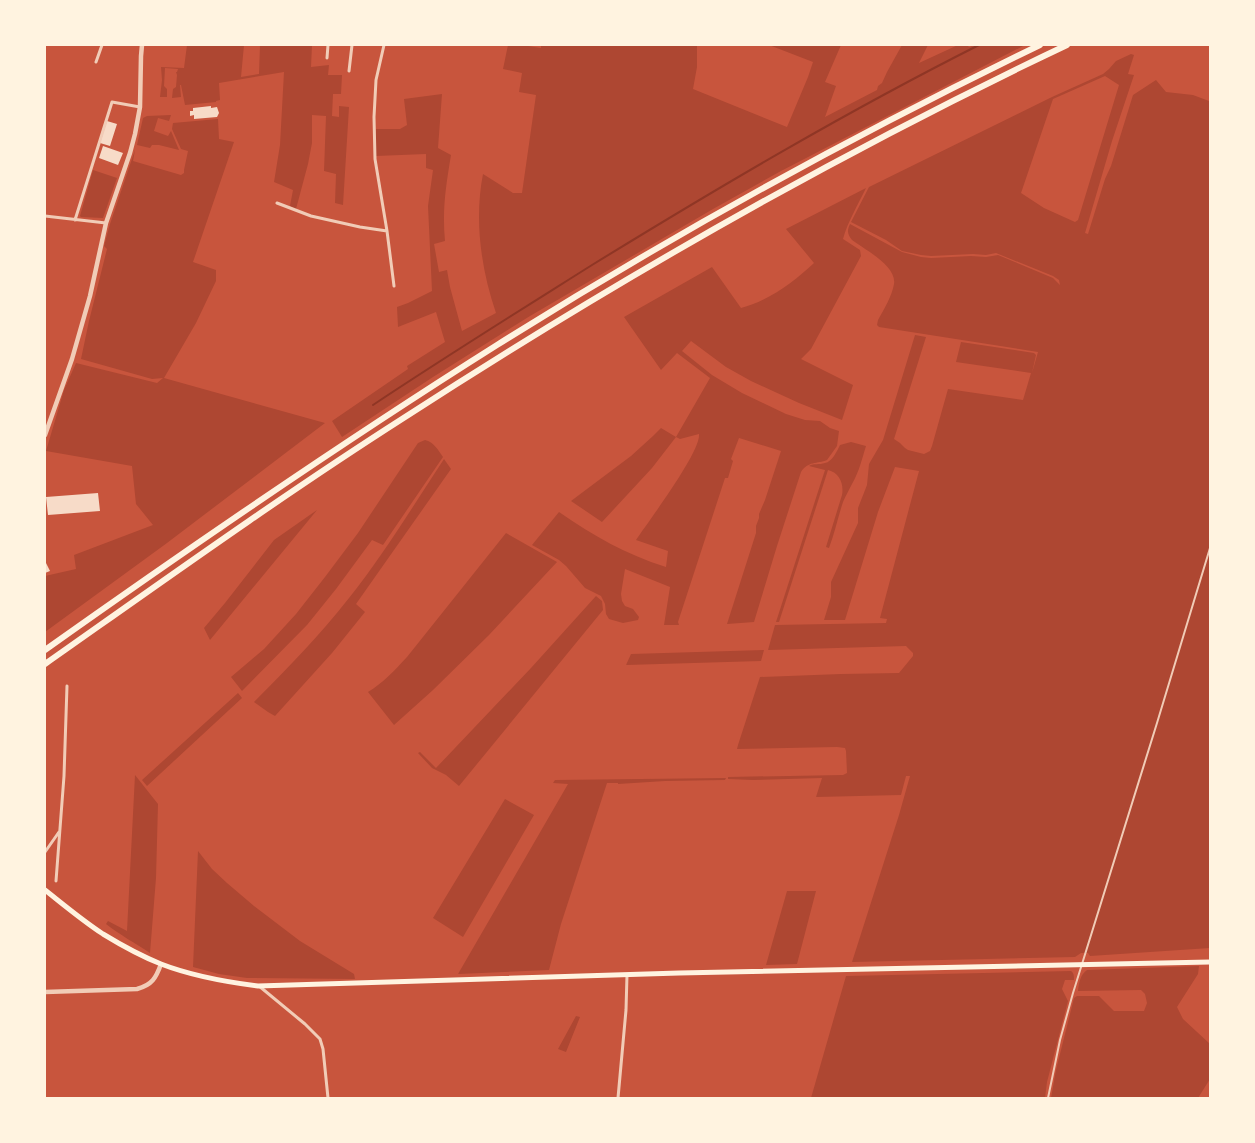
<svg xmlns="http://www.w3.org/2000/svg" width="1255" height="1143" font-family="'Roboto Condensed',sans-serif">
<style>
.green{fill:#ae4732;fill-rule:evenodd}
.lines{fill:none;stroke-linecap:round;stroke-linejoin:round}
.stream{stroke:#8f3625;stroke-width:2}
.building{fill:#f7dbc8}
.service{stroke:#f1ccb7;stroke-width:2}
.minor{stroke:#f1ccb7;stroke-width:3}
.tertiary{stroke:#f1ccb7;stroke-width:4.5}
.secondary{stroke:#fff3e0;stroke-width:5}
.motorway{stroke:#fff3e0;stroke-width:6}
</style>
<rect width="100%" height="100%" fill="#c8553d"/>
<path class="green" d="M187,45H244L241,77L259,74L260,45H312L311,67L329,65L328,75H342L341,94H333L332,116L339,117V106L349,107L343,205L335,203L336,174L324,171L326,116L312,115V143L308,164L296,209L290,206L293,190L274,182L280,145L284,72L219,83L220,100L216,101V102L185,105L181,85H180L181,97L172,98L173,89L176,87L177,75L176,72H177L178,69L165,68L164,86L167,89V97H160L162,80L161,67L184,68Z
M508,45H528V46L541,48V45H697V67L693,89L787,127L808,77L813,62L769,45H841L825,82L836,86L825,117L877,90L878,86L882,83L887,72L902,45H928L919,63L958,45H967L969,47L974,45H1025L781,171L713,209L530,316L433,377L342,437L332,421L408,369L407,366L445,342L436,312L398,327L397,307L408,303L432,291L428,206L433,170L426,168V154L376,156V129H400L407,125L404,99L442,94L438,148L451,155C446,185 442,210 445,241L434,244L439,272L447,270L450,287L462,331L496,313C481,269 474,220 483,174L513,193H522L536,95L519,92L522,73L503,69Z
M1131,54L1134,55L1128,74L1134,75L1112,141L1085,233L1088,234L1105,179L1111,166L1133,95L1156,80L1166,92L1193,95L1209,101L1210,100V948L1090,956L1088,953H1081L1075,957L852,962L899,815L910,776H906L901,795L816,797L822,778L753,780L728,779V777L843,775L847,773L846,751L845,748L837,747L737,749L738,745L760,677L841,674L899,673L913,656V653L906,646L768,650L775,625L886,623L887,619L880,618L919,471L895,467L878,512L845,620H824L831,597V582L858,523V508L867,485L869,464L883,440L915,335L926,337L894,439L900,443L905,448L908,450L924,454L930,451L932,446L948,389L1023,400L1031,373L956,362L961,342L1034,353L1036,355L1032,373L1038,352L879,327L877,325L878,320C884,309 892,296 894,284C897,266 864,249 852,240C847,234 847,230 850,224L902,252L921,257L931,258L971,256L986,257L998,255L1053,278L1060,285L1059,280L1053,276L996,253L986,255L973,254L931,256L921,255L902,251L886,240L851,222L869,187L1052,97L1103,74L1109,69L1116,61ZM1105,76L1119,85L1078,220L1075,222L1044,208L1021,193L1053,99Z
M171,115L169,121L158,118L154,131L168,136L171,131L179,150L159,145H152L150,148L137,145L143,118L147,116Z
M218,119L219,139L234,142L193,262L216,270V281L196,323L164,378L325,423L167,543L45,632V576L76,569L74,555L153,525L136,504L132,466L46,451L64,390L76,363L157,383L163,378L152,379L81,359L89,321L107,249L104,246L110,224L135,150L133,161L181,175L184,173V170L188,151L181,149L172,129L173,123Z
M93,170L117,178L103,218L81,217L80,216Z
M866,188C858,205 848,221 843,239L860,250L861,256L811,349L801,359L853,385L842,420L799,403L751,381L726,367L691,341L682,351L712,375L742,393L786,414L805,420L820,421L830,428L839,431L837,446L827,460C817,464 808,461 801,472L777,546L754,622L727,624L756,533V526L759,518V514L765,500L781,451L739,438L731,459L733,461L728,478H725L678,622L679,625H664L670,587L625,569L621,594L622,601L625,606L633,609L639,617L638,620L623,623L609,619L606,614L605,604L601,596L585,588L566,566L559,560L532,545L559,512C594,536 625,554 666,567L668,551L636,540C648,522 701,452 699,434L680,439L676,437L652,468L602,522L571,501L631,456L653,436L661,428L676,437L710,378L677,353L661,370L624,317L712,267L741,308C767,302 795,281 814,263L786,229Z
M425,440C434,442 438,450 443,457L383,545L372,540L336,589L307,625L242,691L231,677L264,649L296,614L325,577L358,533L418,443Z
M851,442L866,446C862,459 859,472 852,484C849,490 846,495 843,502C838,517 835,532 829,548L826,547L842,495C844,484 840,473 828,470L779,622H776L825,470L809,466C814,463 819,465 825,463C832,462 837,451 840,445Z
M444,459L451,469L356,604L365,612L332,653L275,716L268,712L254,702C287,669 320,635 349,598C384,554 413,506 444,459Z
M317,510L210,640L204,628L225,603L274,540Z
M506,533L557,562L489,635L433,690L394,725L368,692C383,683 395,670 407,657Z
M596,596L602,601L603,610L459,786L446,775L432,768L418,753L420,752L436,768L531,668Z
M764,650L761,661L626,665L631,654Z
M238,693L242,698L147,786L142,780Z
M135,775L158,804L156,878L150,953C135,943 120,935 106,924L108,921L127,931Z
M726,778L725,780L665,781L618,784V783H607L561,924L549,970L458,974L568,784L553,783L555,780Z
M505,799L534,815L463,937L433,918Z
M198,851L212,869L227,883L254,906L300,941L354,974L355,979L247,978L219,974L193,967Z
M787,891H816L797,964L766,965Z
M1199,966L1198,974L1177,1007L1183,1019L1210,1044V1079L1198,1098H1051L1056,1070L1074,998L1077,996H1099L1114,1011H1144L1147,1003L1145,994L1141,990L1078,991C1079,983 1080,975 1087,970Z
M1071,971C1074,973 1074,976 1074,980H1065L1062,989L1068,1001L1047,1082L1045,1098H811L846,976Z
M576,1016L580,1017L566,1052L558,1049Z"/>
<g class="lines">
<path class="stream" d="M373,405C445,357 519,311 592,265C719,187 846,112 979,45"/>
</g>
<path class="building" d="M211,106V108L217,107L219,113L217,117L194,119V115L190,116V111H193V108Z
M107,121L117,124L110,146L100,143Z
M103,146L123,153L118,165L99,158Z
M98,493L100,511L48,515L46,497Z
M45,563H46L50,571L45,573Z"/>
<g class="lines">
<path class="service" d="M1048,1098L1060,1040L1073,993L1157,723L1210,548"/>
<path class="minor" d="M384,45L376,80L374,117L375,159L387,231L394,286
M327,58L328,45
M96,62L102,45
M349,71L352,45
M277,203L311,216L360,227L387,231
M45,216L106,223
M75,220L112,102L140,107
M45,852L59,832
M56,881L64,776L67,686
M259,986L305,1024L320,1039L323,1049L328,1098
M618,1098L626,1010L627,975"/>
<path class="tertiary" d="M45,435L72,359L90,296L106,223L130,153L135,134L140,107L141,56L142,45
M45,992L137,989C152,985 156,978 161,964"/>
<path class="secondary" d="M45,890C64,905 83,921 103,934C121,945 141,956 161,964C192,976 226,982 258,986L679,973L1210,962"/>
<path class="motorway" d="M45,650C193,545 343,442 497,345C672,235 854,135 1040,45
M45,664C163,581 280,497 402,419C615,281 837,154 1067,45"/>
</g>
<rect width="1255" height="1143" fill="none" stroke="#fff3e0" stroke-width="92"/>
</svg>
